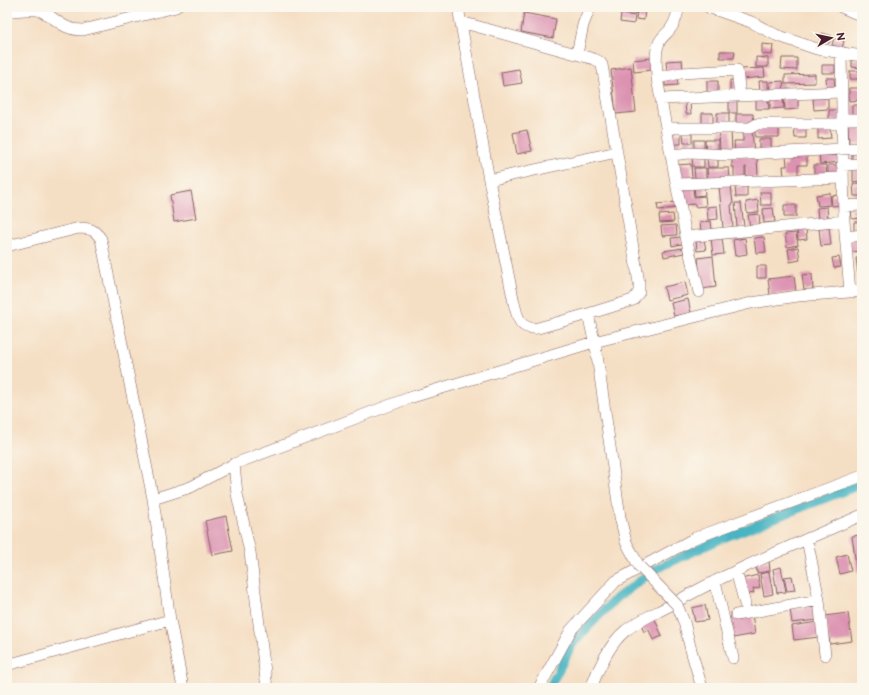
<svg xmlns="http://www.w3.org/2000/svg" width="869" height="695" font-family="'Balsamiq Sans',sans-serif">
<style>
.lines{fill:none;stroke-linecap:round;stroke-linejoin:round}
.canal{stroke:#48b5c3;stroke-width:9}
.building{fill:#dc92b1}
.minor-casing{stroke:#866261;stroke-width:12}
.minor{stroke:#fff;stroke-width:11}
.minor-bridge-casing{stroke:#866261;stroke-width:12;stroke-linecap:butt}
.minor-bridge{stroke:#fff;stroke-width:11}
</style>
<rect width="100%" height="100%" fill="#fbf7ec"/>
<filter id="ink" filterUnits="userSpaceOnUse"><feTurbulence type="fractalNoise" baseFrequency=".025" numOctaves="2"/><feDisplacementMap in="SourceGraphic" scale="8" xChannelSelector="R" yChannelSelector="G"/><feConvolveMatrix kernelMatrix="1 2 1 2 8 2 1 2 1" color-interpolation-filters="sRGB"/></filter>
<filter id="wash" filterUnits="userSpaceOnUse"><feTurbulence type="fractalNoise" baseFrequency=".012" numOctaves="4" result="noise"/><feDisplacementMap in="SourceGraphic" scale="16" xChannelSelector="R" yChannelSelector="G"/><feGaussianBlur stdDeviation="0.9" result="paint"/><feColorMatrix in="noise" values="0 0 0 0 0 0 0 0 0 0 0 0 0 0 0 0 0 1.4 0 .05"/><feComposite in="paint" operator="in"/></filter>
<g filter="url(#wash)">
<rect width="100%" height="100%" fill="#f5dfc4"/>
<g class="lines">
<path class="canal" d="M549,688L573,643L614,600L656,569L723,538L862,484"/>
</g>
<g id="blocks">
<path class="building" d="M625,7H636L635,14L624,13Z
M637,7L645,8L644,20L636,19Z
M524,13L556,19L553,38L521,32Z
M621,14L635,16L634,24L620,22Z
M822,33L832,36L829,43L820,40Z
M834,38L844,41L842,48L832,45Z
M762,44L773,45L772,55L762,54Z
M720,51H735L734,58H720Z
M756,57L768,58V67H756Z
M651,58L652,70L634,72L633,60Z
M782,58H797V70L781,69Z
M852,59H862V68L852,67Z
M682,60L683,70L667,71L666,61Z
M822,65H835V73H822Z
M631,67L636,112L616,114L611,70Z
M764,68L765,77L741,79V69Z
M519,69L522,83L503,86L501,72Z
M850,71H862V79H850Z
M815,74V83L785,84V75Z
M677,76L678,85L665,86V77Z
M826,78H834L835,89H827Z
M730,80H738V91L730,92Z
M707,81H718V91L707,92Z
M759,81H768V93H760Z
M783,81L784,92H771L770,82Z
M849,88H862V100L849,101Z
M783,98L784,108L770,109V99Z
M828,98V109L814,110L813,99Z
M756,99H768L769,109H756Z
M784,99H798V109L785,110Z
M729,100H737V113H729Z
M685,103H690L691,114H686Z
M852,105H862V117H852Z
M829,110H840V121H829Z
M702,113H713V123H702Z
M717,113H729V125H717Z
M736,114H753L754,125H736Z
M848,123H862V144L849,145Z
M755,126H779V137H755Z
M806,127V138H795L794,128Z
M830,128L831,138L818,139V129Z
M527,130L532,151L517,154L513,133Z
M719,130H731L732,153H720Z
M743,130H752L754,153H735L734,141H743Z
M681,133V144H673V134Z
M683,133H692V143H684Z
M759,139H771V150H759Z
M694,140H704V151H694Z
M705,140H718V150L706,151Z
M862,150V160H852V151Z
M819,151L840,153L841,162L820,164Z
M786,155H807V165H798V176L784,177L783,166H787Z
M692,156H704V167H693Z
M732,156H757L758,177H746V167H745V178H734V167H732Z
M718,157V167H708L707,158Z
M691,164L692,178L676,179V165Z
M814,165H826L827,177H814Z
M828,165H839V176H828Z
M694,168H706V178H695Z
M707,168H729L730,177L708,179Z
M862,168V181L853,182V169Z
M862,183V196H854L853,184Z
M704,185L705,195L695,196L694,186Z
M731,185L733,204L731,205L733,227L723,228L719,186Z
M693,186L694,197L705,196L706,206L695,207V204L683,205L682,187Z
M747,186V197H736L735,187Z
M191,191L196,218L174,222L170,195Z
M760,192H771V205H761Z
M830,193L831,205L818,206L816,195Z
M840,195L841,205L832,206L831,196Z
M758,200L759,212L747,213L746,202Z
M676,202L677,208L658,210L657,204Z
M735,203H741L744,226L737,227Z
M784,205H796V217H784Z
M717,206L718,219L708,220L707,207Z
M827,207L828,218L818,220L817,208Z
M862,207V218L852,219L851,208Z
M773,208L775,222L764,223L763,209Z
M673,214L674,222L660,223L659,215Z
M759,214L760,226L750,227L748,215Z
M711,221L712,231L701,232L700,222Z
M854,222H862V233L854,234Z
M676,225L677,235L662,236L661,226Z
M806,228L807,239L798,240L797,229Z
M829,228L831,245L821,246L819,229Z
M796,233L798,245L787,247L785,234Z
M681,237L682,244L672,246L671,238Z
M764,237L766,252L756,253L754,238Z
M722,238L724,254L713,255L711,239Z
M745,238L747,254L735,256L733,240Z
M862,238V251L851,252L850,239Z
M704,239L706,250L697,251L696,240Z
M798,247L800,260L790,262L788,249Z
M683,248L684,253L664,257L663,251Z
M713,256L716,287L701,289L698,258Z
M839,257L841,267L834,268L832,258Z
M856,258H862V272L858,273Z
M757,266H766V278H757Z
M812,274L813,289L804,290L802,275Z
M794,276L796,292L770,295L768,279Z
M685,282L688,295L667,300L664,287Z
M688,299L691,313L674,316L671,303Z
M226,516L233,551L212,555L205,521Z
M862,535V571L857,572L852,536Z
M847,554L851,571L840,574L836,557Z
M769,561L770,571L757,573L756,563Z
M781,567L786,592L777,593L773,569Z
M769,572L773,594L764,596L760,574Z
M758,575L760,588L753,589L754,593L745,595L741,579Z
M792,576L795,590L787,591L784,577Z
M705,605L708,620L695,622L692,608Z
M815,606L817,620L792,623L790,609Z
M848,613L852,641L830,644L825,616Z
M752,614L755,634L733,638L729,618Z
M654,617L662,636L653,640L649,630L644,632L640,623Z
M817,622L819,637L794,640L792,626Z"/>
</g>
</g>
<g filter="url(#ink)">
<use href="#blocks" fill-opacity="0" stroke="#866261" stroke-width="1"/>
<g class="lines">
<defs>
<path id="minor" d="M458,7L489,180L514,303C518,318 519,330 538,328L588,314L633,300L639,292V283L602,65L600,62L594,59L461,22
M679,7C677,14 676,22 671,28C668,33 661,37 659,43C654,53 657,67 657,78L686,237L699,292
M708,7L751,22L776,35L817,49L862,56
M841,7L862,16
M7,11C15,11 35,8 41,11C58,19 62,30 83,30L176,7
M841,52L844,221L850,292
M577,54L583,25L590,7
M657,78L681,73L737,70L740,96
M661,99L842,92
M842,119H862
M667,128H750L757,124H842
M672,155L689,153L729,155L862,148
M842,165L862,164
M489,180L617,152
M677,184L843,178
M844,206L862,205
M686,237L844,221
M846,237L862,235
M7,246L79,228C90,228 95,230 101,239L153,499L170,620L183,688
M588,314L596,349
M234,464L237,494L250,552L267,688
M153,499L191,487L234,464L409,398L594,342L751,303L798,296L862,291
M807,539L819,600L825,655
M736,571L745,604
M715,581L733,658
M736,615L819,600
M7,665L170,620
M539,688L571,630L616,581L695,538L862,476
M591,688C597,671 610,643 625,631C636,622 654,614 667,607C729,571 796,544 862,515"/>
</defs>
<use href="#minor" class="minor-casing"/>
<use href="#minor" class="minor"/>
<defs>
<path id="minor-bridge" d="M597,355L620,517L626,542L639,566L677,605L684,622L691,650L702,688"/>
</defs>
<use href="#minor-bridge" class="minor-bridge-casing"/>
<use href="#minor-bridge" class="minor-bridge"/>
</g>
</g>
<rect width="869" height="695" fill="none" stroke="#fbf7ec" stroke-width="24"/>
<g transform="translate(831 38) rotate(81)" stroke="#fbf7ec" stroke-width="3" paint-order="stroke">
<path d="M0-3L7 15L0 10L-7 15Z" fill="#4a1f2b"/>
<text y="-6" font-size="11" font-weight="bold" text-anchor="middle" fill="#4a1f2b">N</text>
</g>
</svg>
